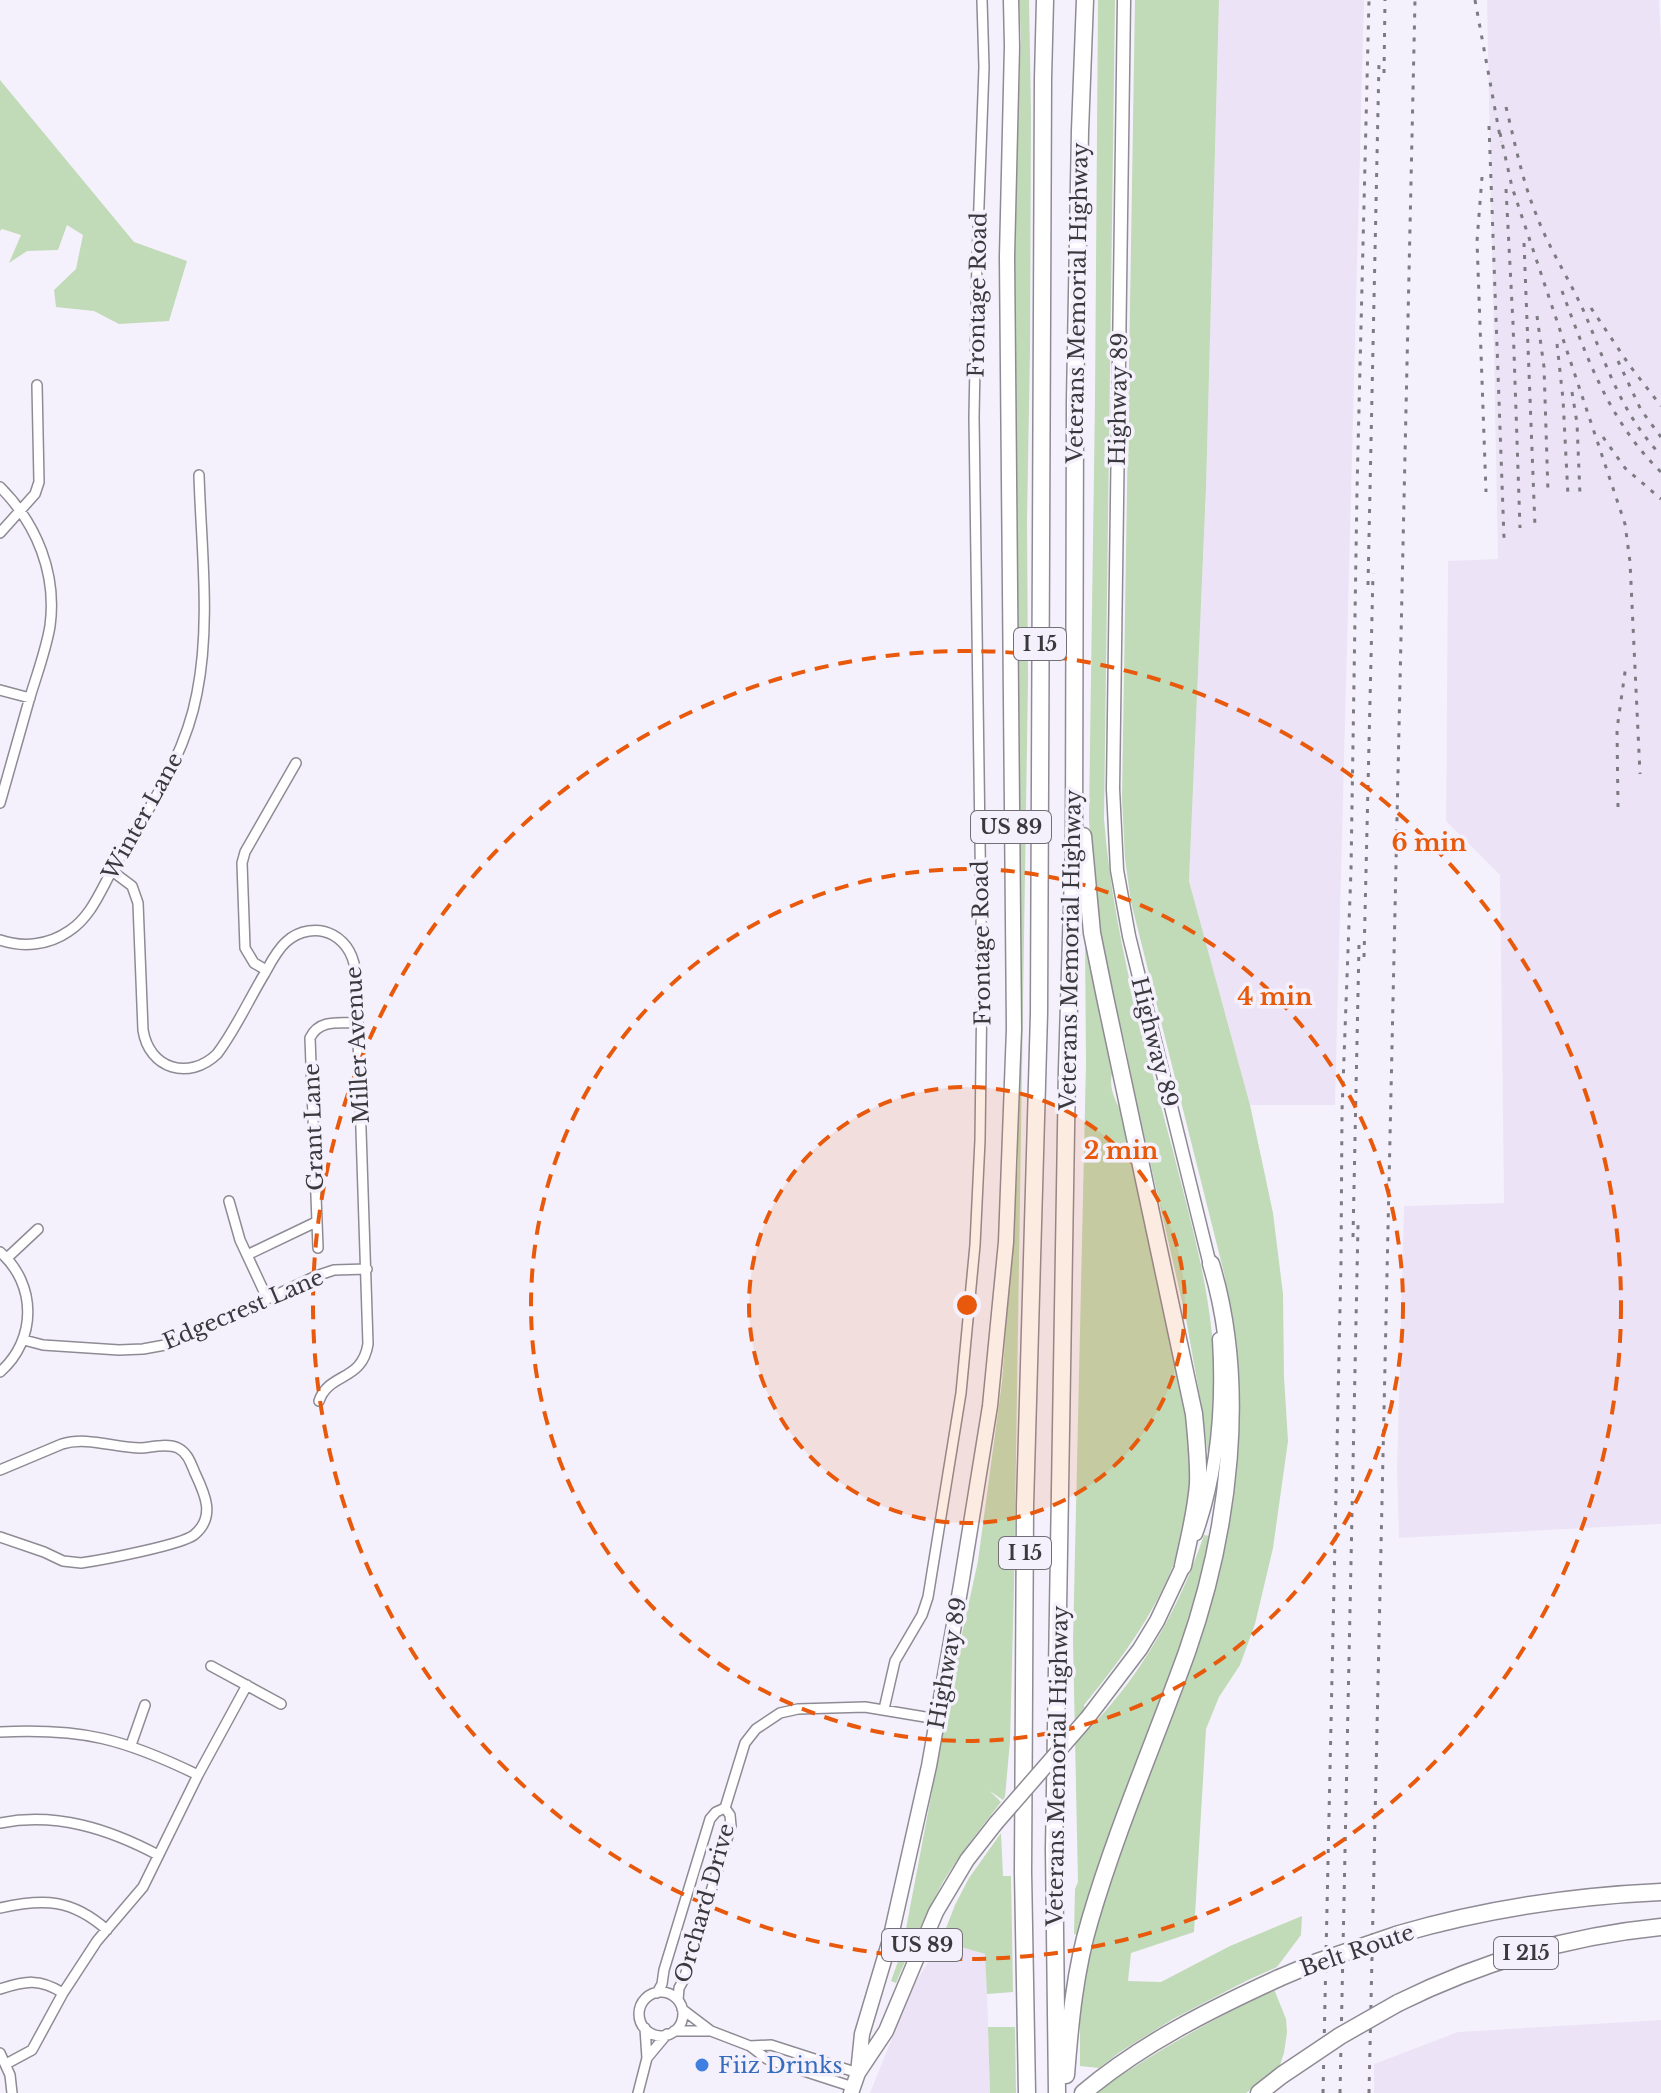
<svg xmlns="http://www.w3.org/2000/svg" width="1661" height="2093" font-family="'Libre Baskerville',serif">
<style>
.built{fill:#ece4f6}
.green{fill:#c1dab7}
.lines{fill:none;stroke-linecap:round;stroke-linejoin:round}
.minor-casing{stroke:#8f8b95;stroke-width:12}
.secondary-casing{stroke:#8f8b95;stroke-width:15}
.primary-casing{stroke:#8f8b95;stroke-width:17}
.motorway-casing{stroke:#8f8b95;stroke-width:19}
.minor{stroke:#fff;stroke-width:9}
.secondary{stroke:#fff;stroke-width:12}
.primary{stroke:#fff;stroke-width:14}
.motorway{stroke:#fff;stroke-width:16}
.rail{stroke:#7d7b82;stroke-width:3;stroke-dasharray:4 8;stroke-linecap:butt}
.primary-bridge-casing{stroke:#8f8b95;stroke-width:17;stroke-linecap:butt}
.motorway-bridge-casing{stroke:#8f8b95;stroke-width:19;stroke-linecap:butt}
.primary-bridge{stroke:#fff;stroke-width:14}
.motorway-bridge{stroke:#fff;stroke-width:16}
.ring{fill:none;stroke:#e8590c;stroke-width:4;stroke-dasharray:14 10}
.shop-dot{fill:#3f7fe0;stroke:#f5f1fc;stroke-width:3}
.labels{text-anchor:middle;stroke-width:7;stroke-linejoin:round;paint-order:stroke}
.shield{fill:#f5f1fc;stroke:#727076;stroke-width:2}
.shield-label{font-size:20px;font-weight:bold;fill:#3a393d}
.street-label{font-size:22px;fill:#3a393d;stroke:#f5f1fc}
.shop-label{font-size:22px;fill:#366cbe;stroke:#f5f1fc;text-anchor:start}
.centre{fill:#e8590c;stroke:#f5f1fc;stroke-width:4}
.ring-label{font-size:24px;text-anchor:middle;font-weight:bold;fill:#e8590c;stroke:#f5f1fc;stroke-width:7;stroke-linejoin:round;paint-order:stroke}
</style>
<rect width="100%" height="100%" fill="#f5f1fc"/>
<path class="built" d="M1219,0H1364L1335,1105H1250L1189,881L1206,488Z
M1487,0H1659L1661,41V1524L1399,1538L1397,1470L1404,1206L1504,1203L1500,875L1446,821L1448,561L1498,559Z
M941,1941L986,1954L990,2093H870L912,1988Z
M1661,2020V2093H1374V2064L1458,2032Z"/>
<path class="green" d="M1019,0H1029L1031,112L1030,350L1027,520L1028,680L1014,1587L1010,1741L1005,1797L1003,1800L990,1791L1001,1802C981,1828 960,1854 943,1882C925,1915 910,1949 896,1983L891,1981L902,1950L960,1643L978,1561L1002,1382L1018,1161V837L1010,303L1021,38Z
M1098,0H1115L1104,819C1113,932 1144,1042 1173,1151C1188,1211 1206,1273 1212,1335C1216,1378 1214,1419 1209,1462L1201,1403L1186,1319L1130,1074L1126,1048L1111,993L1097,921L1092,873L1089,818L1095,401Z
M1135,0H1219L1206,488L1189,881L1250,1105L1273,1213L1283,1294L1284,1377L1288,1441L1273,1548L1255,1624L1240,1665L1219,1697L1206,1729L1194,1932L1131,1953L1128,1981L1161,1982L1230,1946L1302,1916L1301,1935L1277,1967L1246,1981L1173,2019L1120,2052L1099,2068L1080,2066V2001L1099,1915L1116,1860L1190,1665L1236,1387L1232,1320L1224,1273L1131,902L1125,859L1122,798Z
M0,80L134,242L187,261L169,321L119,324L94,311L56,307L54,290L76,269L83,235L67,225L58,250L27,251L9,263L21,235L2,229L0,231Z
M1087,933L1112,1073C1109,1087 1114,1099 1121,1111C1135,1172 1149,1233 1163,1294C1179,1366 1205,1455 1186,1528C1166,1598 1130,1649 1084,1705L1090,1728C1143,1673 1180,1606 1204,1535L1210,1536L1206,1564L1190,1623L1079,1935L1074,1934L1075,1889L1078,1882L1073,1642L1086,1063L1085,934Z
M1001,1833L1003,1876H1011L1013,1992L987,1994L985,1954L941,1941L955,1905L969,1878Z
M1274,1989L1286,2019L1287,2032L1284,2053L1279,2068L1246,2093H1095C1152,2053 1212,2020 1274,1989Z
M988,2027H1015L1016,2093H990Z"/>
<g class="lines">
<defs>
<path id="minor" d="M0,487C37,524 57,574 50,626C46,650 37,674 30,697C20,732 10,768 0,803
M0,533L35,494L39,482L37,385
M0,690L30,698
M112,871L132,886L138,903L143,1030C149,1069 189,1081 217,1054C236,1029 249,999 265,973C271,962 277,950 286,942C299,930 318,927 333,935C349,944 355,959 356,977L368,1344C362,1382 329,1372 319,1401
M0,940C23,948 49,945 69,931C92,916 101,889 114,867C147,811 185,758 197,693C211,624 201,545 199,475
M266,970L254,963L245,948L242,863L245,852L296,763
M229,1201L240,1240L267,1298
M318,1248L310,1038C319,1019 339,1023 358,1023
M0,1252C37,1284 37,1340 0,1372
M247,1255L316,1222
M7,1258L38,1229
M24,1340L43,1345L119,1350L143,1349L165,1345L185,1338L316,1276L334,1270L367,1269
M0,1470L62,1444C87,1436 115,1448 141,1448C153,1447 168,1443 178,1448C188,1453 191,1464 195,1473C205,1494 216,1517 194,1535C181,1545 102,1560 81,1563L63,1561L44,1552L0,1537
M211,1666L281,1704
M884,1709L895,1661L922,1615L928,1597L961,1393L975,1245L980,1140L982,983L974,417L977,260L984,67L982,0
M0,1732C83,1728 124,1739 198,1775
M131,1745L145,1705
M0,1823C57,1812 109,1829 158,1855
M0,1908C44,1898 72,1899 107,1930
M0,1989C26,1981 39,1978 63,1993
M639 2014a22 22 0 1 1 44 0a22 22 0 1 1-44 0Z
M657,1993L662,1984L664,1970L710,1819L716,1812L725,1808
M678,2000L679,1988L684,1979L731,1826L730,1815L725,1808L745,1743L756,1729L780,1713L798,1709L865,1707L937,1719
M682,2009L711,2031
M674,2031H711L750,2046L767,2059L853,2087
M750,2046L771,2045L858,2073
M0,2053L10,2075L12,2093
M647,2058L667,2034
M6,2064L32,2050L63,1993L97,1941L143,1887L198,1775L247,1685
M638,2093L647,2058L645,2028"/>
<path id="secondary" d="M1124,0L1113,789L1117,870L1129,936L1211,1269
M1196,1534C1218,1472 1223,1405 1219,1339"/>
<path id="primary" d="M1089,1716L1140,1649L1157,1621L1183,1566
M858,2073L862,2034L890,1940L929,1766L961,1585L990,1406L1006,1242L1014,1029L1007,257L1012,46L1011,0
M851,2093L858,2073L886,2031L936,1912L967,1860L996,1823"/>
<path id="motorway" d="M1083,836L1092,933L1105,997L1194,1414C1196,1437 1199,1461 1198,1484C1196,1512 1189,1538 1183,1566
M1399,1934C1485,1909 1572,1896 1661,1892
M1398,2003C1481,1962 1569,1936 1661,1927
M1066,2075C1070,2023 1075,1970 1090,1920C1117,1828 1155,1741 1187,1652C1229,1532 1248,1386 1211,1264
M1027,2093L1023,1872L1025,1506L1039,1013L1043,79L1045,0
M1057,2093L1054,1850L1067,1070L1074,842L1075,402L1080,131L1085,0
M1083,2093C1141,2044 1211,2009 1279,1978
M1259,2093L1282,2075"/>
</defs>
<use href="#minor" class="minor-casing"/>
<use href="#secondary" class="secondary-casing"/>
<use href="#primary" class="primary-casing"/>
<use href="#motorway" class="motorway-casing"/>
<use href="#minor" class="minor"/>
<use href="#secondary" class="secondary"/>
<use href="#primary" class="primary"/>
<use href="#motorway" class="motorway"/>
<path class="rail" d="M1475,0L1501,142
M1384,73L1385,0
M1506,107C1515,143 1522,180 1536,214C1549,249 1570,280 1585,314C1606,364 1622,415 1661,455
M1489,126L1504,538
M1500,133L1512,187L1625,524L1630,562L1640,774
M1482,177L1477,241L1486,492
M1506,189L1513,323L1520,528
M1524,243L1535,527
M1562,291C1586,356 1610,423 1661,472
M1591,308L1630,366L1661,406
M1537,316L1544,367L1548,492
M1557,344L1563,399L1568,496
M1618,361L1641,410L1661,437
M1572,392L1577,423L1580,495
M1603,437L1625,468L1661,499
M1368,585L1379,62
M1618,807L1617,729L1626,665
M1364,957L1373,573
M1353,1237L1359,945
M1323,2093L1341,1262L1342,1111L1351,870L1357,490L1369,0
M1340,2093L1358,1225
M1369,2093L1415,0"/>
<defs>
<path id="primary-bridge" d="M996,1823L1089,1716"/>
<path id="motorway-bridge" d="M1279,1978L1317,1962L1399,1934
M1282,2075L1340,2036L1398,2003"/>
</defs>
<use href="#primary-bridge" class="primary-bridge-casing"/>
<use href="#motorway-bridge" class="motorway-bridge-casing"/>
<use href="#primary-bridge" class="primary-bridge"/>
<use href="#motorway-bridge" class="motorway-bridge"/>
</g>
<circle cx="967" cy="1305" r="218" fill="#e8590c" fill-opacity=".12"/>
<g class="ring">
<circle cx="967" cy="1305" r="218"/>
<circle cx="967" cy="1305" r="436"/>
<circle cx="967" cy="1305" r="654"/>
</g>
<circle class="shop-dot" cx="702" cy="2065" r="8"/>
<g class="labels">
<g class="shield">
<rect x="1014" y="628" width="52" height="32" rx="6"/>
<rect x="971" y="811" width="80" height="32" rx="6"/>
<rect x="999" y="1537" width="52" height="32" rx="6"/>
<rect x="882" y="1929" width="80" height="32" rx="6"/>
<rect x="1494" y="1937" width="64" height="32" rx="6"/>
</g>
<g class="shield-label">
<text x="1040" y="651">I 15</text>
<text x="1011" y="834">US 89</text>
<text x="1025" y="1560">I 15</text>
<text x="922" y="1952">US 89</text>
<text x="1526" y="1960">I 215</text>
</g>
<g class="street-label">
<text transform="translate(977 295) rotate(-89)" y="8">Frontage Road</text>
<text transform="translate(1077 303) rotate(-89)" y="8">Veterans Memorial Highway</text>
<text transform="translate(1118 399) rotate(-89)" y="8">Highway 89</text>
<text transform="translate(142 816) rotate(-61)" y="8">Winter Lane</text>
<text transform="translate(981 943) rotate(-91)" y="8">Frontage Road</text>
<text transform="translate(1070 950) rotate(-89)" y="8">Veterans Memorial Highway</text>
<text transform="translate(1155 1042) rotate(76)" y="8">Highway 89</text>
<text transform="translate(357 1045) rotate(-93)" y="8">Miller Avenue</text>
<text transform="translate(313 1127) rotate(-92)" y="8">Grant Lane</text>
<text transform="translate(243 1309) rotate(-23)" y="8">Edgecrest Lane</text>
<text transform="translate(947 1663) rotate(-80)" y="8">Highway 89</text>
<text transform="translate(1057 1766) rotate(-89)" y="8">Veterans Memorial Highway</text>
<text transform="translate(704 1903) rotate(-74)" y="8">Orchard Drive</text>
<text transform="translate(1357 1950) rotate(-19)" y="8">Belt Route</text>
</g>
<g class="shop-label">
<text x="718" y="2073">Fiiz Drinks</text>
</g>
</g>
<circle cx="967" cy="1305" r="12" class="centre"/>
<g class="ring-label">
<text x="1429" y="851">6 min</text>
<text x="1275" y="1005">4 min</text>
<text x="1121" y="1159">2 min</text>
</g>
</svg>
